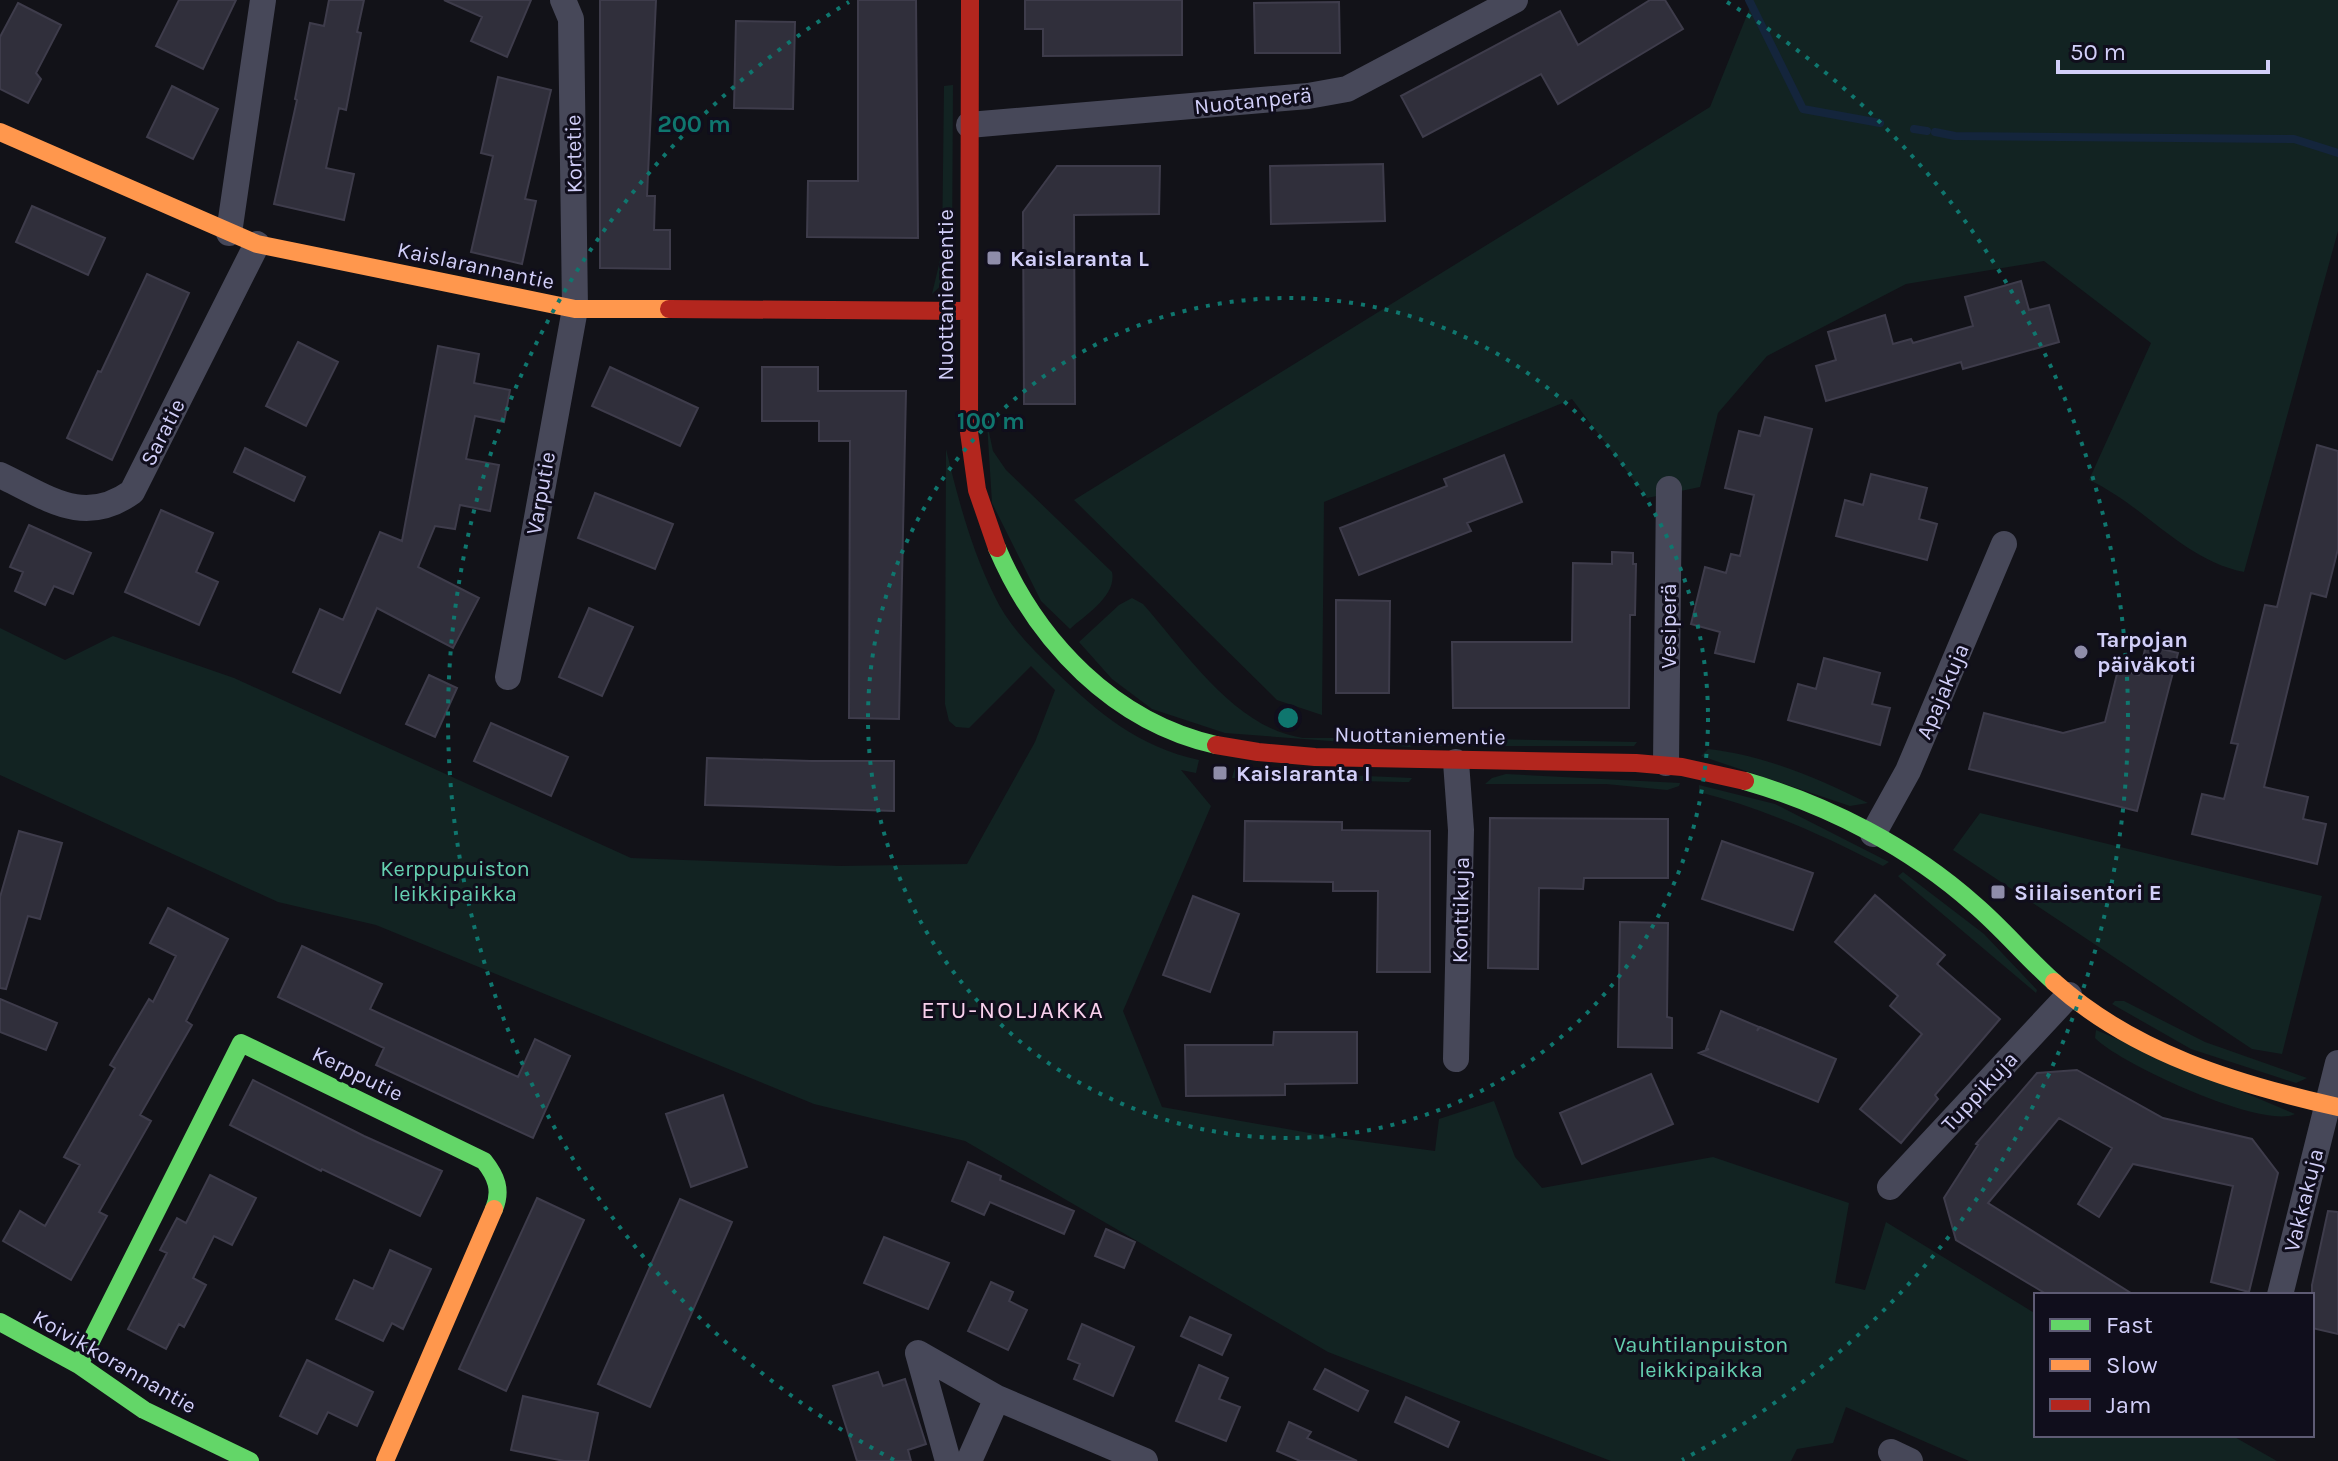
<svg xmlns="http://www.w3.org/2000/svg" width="2338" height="1461" font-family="Karla,sans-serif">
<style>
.green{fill:#122322}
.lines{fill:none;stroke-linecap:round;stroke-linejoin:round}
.stream{stroke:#14253c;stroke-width:8}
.building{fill:#302f3b;stroke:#3e3c4b;stroke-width:2}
.street{stroke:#474859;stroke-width:26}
.fast{stroke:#63d668;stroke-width:18}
.slow{stroke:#ff974d;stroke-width:18}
.jam{stroke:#b3261e;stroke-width:18}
.ring{fill:none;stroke:#0f766e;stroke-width:4;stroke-dasharray:4 8}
.poi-dot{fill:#8f8daa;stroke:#100e1c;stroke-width:3}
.labels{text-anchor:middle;stroke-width:6;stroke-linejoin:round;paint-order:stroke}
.street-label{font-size:22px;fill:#d2cff9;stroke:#100e1c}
.poi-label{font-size:22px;font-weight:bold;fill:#d2cff9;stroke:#100e1c;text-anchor:start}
.park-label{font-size:22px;fill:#65cfb0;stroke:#100e1c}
.neighbourhood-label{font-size:24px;letter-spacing:2px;fill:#f9d1ed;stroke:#100e1c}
.centre{fill:#0f766e;stroke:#100e1c;stroke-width:4}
.ring-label{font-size:24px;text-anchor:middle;font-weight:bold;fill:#0f766e;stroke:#100e1c;stroke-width:6;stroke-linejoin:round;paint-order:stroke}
</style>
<rect width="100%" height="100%" fill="#121218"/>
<path class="green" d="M1753,0H2338V231L2244,572C2183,560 2144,505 2089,480L2151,343L2044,261L1906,284L1767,356L1718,413L1700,487L1647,498L1572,399L1324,502L1322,715L1277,700L1074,500L1710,107Z
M953,85L952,256L947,280L932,294L942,252L944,86Z
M987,423L993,451L1006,470L1112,572C1117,596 1085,615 1070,629L1041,601L992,503Z
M946,449C958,499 971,548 994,595C1008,625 1031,648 1055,671C1098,713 1139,747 1199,760L1196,773L1181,770L1211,806L1123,1011L1162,1107L1338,1138L1435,1151L1439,1119L1494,1101L1515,1157L1542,1188L1713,1157L1849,1203L1835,1283L1865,1290L1886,1222L2036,1314V1435H2231L2277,1461H1969L1846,1407L1833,1443L1797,1449L1791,1461H1611L1328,1352L965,1141L814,1104L376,925L278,902L0,775V628L65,660L113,636L234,678L631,858L840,866L967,864L1035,742L1055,690L1031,666L969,728L956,727L949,721L945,704Z
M1132,598L1143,604C1187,654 1235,728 1303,738H1407L1411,747L1225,733L1152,709L1112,679L1079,642L1119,605Z
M1431,738L1637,742L1634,746H1426L1427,739Z
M1708,749C1764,755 1817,778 1868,803L1850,806L1701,756Z
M1235,767L1275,772L1412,778L1409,782H1402L1232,778Z
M1506,774L1680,783L1679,786L1667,790L1606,784H1485L1492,778Z
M1699,785L1775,804L1889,862L1883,866C1823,835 1765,809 1699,792Z
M1980,813L2322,896L2282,1054L2252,1049L1953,850Z
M1903,872L1984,934L2037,990L2036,993L1901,879L1898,876Z
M2115,1001H2124L2205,1042L2307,1078L2296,1083L2191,1049L2112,1004Z
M2096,1030L2295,1114C2264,1130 2120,1064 2095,1038Z"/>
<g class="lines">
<path class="stream" d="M1749,0L1803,109L1880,123
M1914,129L1927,131
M1935,132L1955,136L2294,139L2338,153"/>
</g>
<path class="building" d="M179,0H236L203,69L156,46Z
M329,0H364L357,32L361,33L346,110L339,108L326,168L354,174L344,220L274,204L297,100L295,99L310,23L324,26Z
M444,0H531L507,57L471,41L482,17Z
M600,0H656L647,196H655L654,230H670V269L600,268Z
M858,0H916L918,238L807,237L808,181H858Z
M1025,0H1182V55L1043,56V29H1025Z
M1650,0H1665L1683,29L1558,104L1541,74L1423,137L1401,96L1560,11L1578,45Z
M1339,2L1340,53H1255L1254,3Z
M18,3L61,25L36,73L41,79L28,103L0,89V37Z
M736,21L795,22L793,109L734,108Z
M498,77L551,90L525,199L536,201L522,264L471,252L493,156L481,153Z
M172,86L218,109L193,159L147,137Z
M1383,164L1385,221L1271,224L1270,166Z
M1057,166H1160L1159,214L1074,215L1075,404H1024L1023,212Z
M32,206L105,238L88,275L16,242Z
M147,274L189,293L112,460L67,438L98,371L101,372Z
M2021,281L2029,310L2049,305L2059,342L1963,369L1961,362L1826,401L1816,366L1836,360L1828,332L1885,315L1893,344L1911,339L1913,343L1973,326L1965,297Z
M298,342L338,362L306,426L266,406Z
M438,346L479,354L474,383L510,390L504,422L475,416L466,459L499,465L490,511L460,505L455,529L435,526L418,567L479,598L453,648L377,608L340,693L293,672L320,609L343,620L380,532L402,541Z
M610,367L698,408L680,446L592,406Z
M762,367H818V391H906L899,719L849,718L850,441H819V421H762Z
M1765,417L1812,429L1754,662L1715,653L1720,632L1691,624L1705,567L1726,573L1731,554L1740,556L1754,495L1725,488L1739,431L1760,436Z
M2317,445L2338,451V549L2326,597L2311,593L2264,787L2308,797L2303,819L2326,824L2317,864L2192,834L2202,794L2224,799L2238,744L2231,743L2265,605L2277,607Z
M245,448L305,477L294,501L234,472Z
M1504,455L1522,502L1467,523L1471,531L1359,575L1340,528L1447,486L1444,479Z
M1871,474L1927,488L1919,519L1937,524L1927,560L1836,536L1845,500L1863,505Z
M595,493L673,524L655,569L578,538Z
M161,510L213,533L196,572L218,582L199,625L125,592Z
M29,525L91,553L73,594L54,586L45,605L15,591L23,572L10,567Z
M1612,552L1633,553V564H1636L1635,615H1630L1629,708H1453L1452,642H1572L1573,563L1612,564Z
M1336,600L1390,601L1389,693H1336Z
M589,608L633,627L602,696L559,677Z
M2146,645L2178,653L2137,811L1969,769L1984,713L2063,733L2105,722L2118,670L2139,675Z
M1824,658L1880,673L1872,704L1890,708L1880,745L1788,720L1798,684L1816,689Z
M429,675L457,688L435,737L406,724Z
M491,723L568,757L551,796L474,761Z
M707,758L811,761H894V811L705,805Z
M1490,818L1668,819V878H1584L1583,889L1539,888L1538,969L1488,968Z
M1245,821L1342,822V830L1430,831V972H1377L1378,891H1333V882L1244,881Z
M19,831L62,843L40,919L28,916L6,989L0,988V897Z
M1722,841L1813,873L1793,930L1702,899Z
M1875,895L1945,955L1937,964L2000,1019L1935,1095L1938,1099L1901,1143L1860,1109L1922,1034L1890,1006L1898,996L1835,942Z
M1193,896L1239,914L1210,992L1163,975Z
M168,908L228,939L186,1021L192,1025L140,1115L151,1121L99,1212L107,1216L71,1280L3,1241L20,1211L45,1226L80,1165L64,1157L115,1068L110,1065L149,999L153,1002L176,956L150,943Z
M1620,922L1668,923L1667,1017L1672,1018V1048L1618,1047Z
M302,946L382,984L370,1009L518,1077L535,1039L570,1056L533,1138L376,1065L384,1048L278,997Z
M0,999L57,1023L46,1050L0,1032Z
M1721,1011L1759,1027L1757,1031L1760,1027L1836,1059L1818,1102L1699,1053L1709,1049H1706Z
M1274,1032H1357V1083L1285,1084V1095L1186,1096L1185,1045H1273Z
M2077,1070L2163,1118L2252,1139L2278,1173L2249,1292L2211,1282L2233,1186L2133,1164L2099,1217L2078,1204L2112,1148L2059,1118L1988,1203L2134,1295H2048L1956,1240L1944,1198L1978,1145L1976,1144L2037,1073Z
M1651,1074L1673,1124L1582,1164L1560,1113Z
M253,1080L364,1136L442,1171L420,1216L322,1169L321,1171L230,1125Z
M723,1095L747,1167L691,1187L666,1114Z
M968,1162L1001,1176L1000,1180L1074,1211L1064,1234L990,1202L984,1215L952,1201Z
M210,1175L256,1198L232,1245L214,1236L193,1278L206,1285L184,1327L179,1324L166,1349L128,1329L167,1253L160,1250L177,1218L186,1223Z
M537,1198L584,1220L506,1391L459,1369Z
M680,1199L732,1222L650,1407L598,1384Z
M2328,1211L2338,1212V1334L2312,1328V1285Z
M1106,1229L1135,1242L1124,1268L1095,1256Z
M884,1237L949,1263L928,1309L864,1283Z
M390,1250L431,1269L403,1329L392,1323L383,1341L336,1319L354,1280L373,1289Z
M991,1282L1013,1292L1009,1301L1027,1310L1008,1350L968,1331Z
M1190,1317L1231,1335L1222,1355L1181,1336Z
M1082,1324L1134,1347L1113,1396L1074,1379L1080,1364L1068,1359Z
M307,1360L373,1392L357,1426L328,1412L317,1434L280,1416Z
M1199,1365L1228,1378L1219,1399L1240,1407L1226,1441L1176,1421Z
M1325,1369L1368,1391L1358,1411L1314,1389Z
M878,1372L883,1386L905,1379L926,1444L908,1450L911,1461H857L833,1386Z
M523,1396L598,1413L588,1461H564L511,1450Z
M1406,1397L1459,1422L1448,1447L1395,1422Z
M1289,1422L1311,1432L1307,1438L1357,1461H1300L1277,1451Z"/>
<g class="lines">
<path class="street" d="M969,125L1308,96L1347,89L1515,0
M229,233L263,0
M0,475C47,497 83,527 132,492L257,244
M508,677L575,309L571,19L563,0
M1666,763L1669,489
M1873,834L1908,771L2004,544
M1456,1059L1461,830L1456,762
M1890,1187L2069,995
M2280,1295L2338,1063
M918,1353L948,1461
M918,1353L997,1398
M1891,1452L1910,1461
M969,1461L997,1398L1145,1461"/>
<path class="fast" d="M997,548C1037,642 1114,722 1216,745
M1745,781C1828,805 1910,847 1975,905C2003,929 2026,957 2054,982
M0,1322L79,1365L144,1410L250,1461
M79,1365L241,1043L484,1161C496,1176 502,1190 494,1209"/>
<path class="slow" d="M0,132L257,244L575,309H669
M2054,982C2133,1053 2236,1084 2338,1107
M385,1461L494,1209"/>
<path class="jam" d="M970,0L969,432L977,490L997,548
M669,309L968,311
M1216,745L1258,752L1315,757L1636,763L1682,767L1745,781"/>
</g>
<g class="ring">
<circle cx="1288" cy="718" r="420"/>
<path d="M894 1460A840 840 0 0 1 849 2M1727 2A840 840 0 0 1 1682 1460"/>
</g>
<g class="poi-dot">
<rect x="986" y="250" width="16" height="16" rx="4"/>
<circle cx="2081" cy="652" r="8"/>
<rect x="1212" y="765" width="16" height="16" rx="4"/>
<rect x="1990" y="884" width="16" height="16" rx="4"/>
</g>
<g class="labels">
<g class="street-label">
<text transform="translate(1253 100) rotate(-6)" y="8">Nuotanperä</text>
<text transform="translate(573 154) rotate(-91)" y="8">Kortetie</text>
<text transform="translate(476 265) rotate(12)" y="8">Kaislarannantie</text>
<text transform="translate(945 295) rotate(-90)" y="8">Nuottaniementie</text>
<text transform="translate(162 432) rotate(-63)" y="8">Saratie</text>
<text transform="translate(540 493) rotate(-80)" y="8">Varputie</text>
<text transform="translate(1668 626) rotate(-90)" y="8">Vesiperä</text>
<text transform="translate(1942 691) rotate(-67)" y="8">Apajakuja</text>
<text transform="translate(1420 735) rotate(1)" y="8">Nuottaniementie</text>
<text transform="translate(1460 910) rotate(-89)" y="8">Konttikuja</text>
<text transform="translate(358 1073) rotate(26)" y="8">Kerpputie</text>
<text transform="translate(1979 1091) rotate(-47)" y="8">Tuppikuja</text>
<text transform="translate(2303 1200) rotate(-76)" y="8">Vakkakuja</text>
<text transform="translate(115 1361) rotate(30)" y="8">Koivikkorannantie</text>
</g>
<g class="poi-label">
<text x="1010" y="266">Kaislaranta L</text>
<text x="2097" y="647">Tarpojan<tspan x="2097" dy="25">päiväkoti</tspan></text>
<text x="1236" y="781">Kaislaranta I</text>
<text x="2014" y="900">Siilaisentori E</text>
</g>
<g class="park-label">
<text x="455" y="876">Kerppupuiston<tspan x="455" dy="25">leikkipaikka</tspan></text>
<text x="1701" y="1352">Vauhtilanpuiston<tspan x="1701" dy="25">leikkipaikka</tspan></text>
</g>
<g class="neighbourhood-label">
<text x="1013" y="1018">ETU-NOLJAKKA</text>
</g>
</g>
<circle cx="1288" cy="718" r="12" class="centre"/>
<g class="ring-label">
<text x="694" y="132">200 m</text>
<text x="991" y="429">100 m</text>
</g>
<rect x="2034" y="1293" width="280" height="144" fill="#100e1c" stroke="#5e5b74" stroke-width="2"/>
<rect x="2050" y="1319" width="40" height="12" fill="#63d668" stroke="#5e5b74" stroke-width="2"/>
<text x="2106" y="1333" font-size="24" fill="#d2cff9">Fast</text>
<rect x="2050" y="1359" width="40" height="12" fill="#ff974d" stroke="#5e5b74" stroke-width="2"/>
<text x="2106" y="1373" font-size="24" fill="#d2cff9">Slow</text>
<rect x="2050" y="1399" width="40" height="12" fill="#b3261e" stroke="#5e5b74" stroke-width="2"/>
<text x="2106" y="1413" font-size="24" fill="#d2cff9">Jam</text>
<path d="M2058 60v12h210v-12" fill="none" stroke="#d2cff9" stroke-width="4"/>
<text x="2070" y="60" font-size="24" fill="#d2cff9" stroke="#100e1c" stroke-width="6" paint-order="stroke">50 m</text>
</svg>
